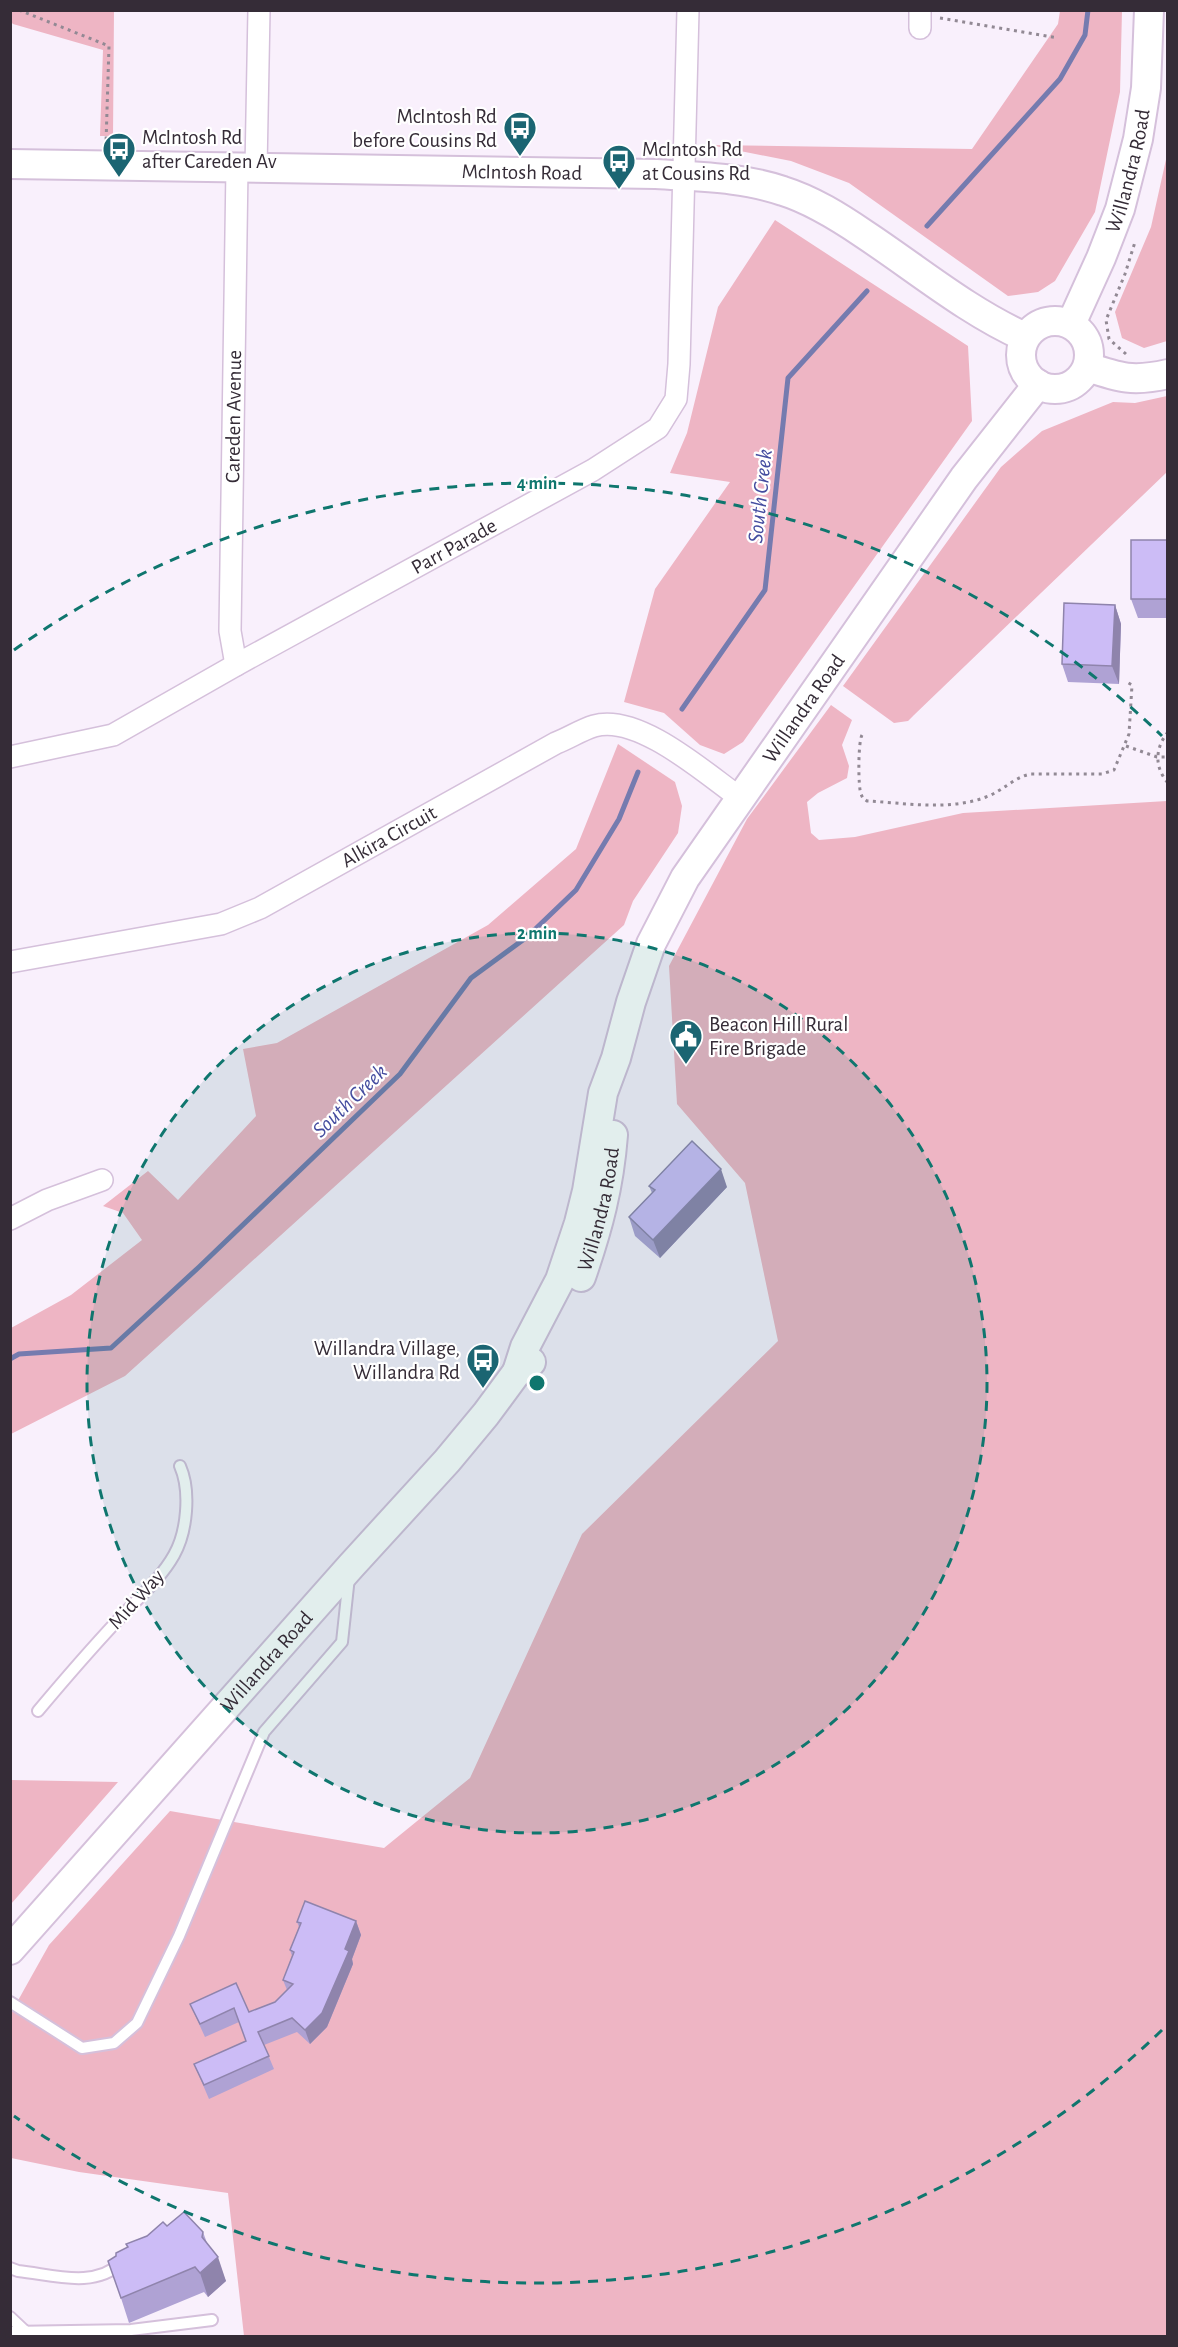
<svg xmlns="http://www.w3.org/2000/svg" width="1178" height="2347" font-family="'Alegreya Sans',sans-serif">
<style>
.green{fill:#eeb5c4}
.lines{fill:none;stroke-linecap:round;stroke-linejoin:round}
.stream{stroke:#757baf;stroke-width:5}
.lane-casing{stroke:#d5c0db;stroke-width:14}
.street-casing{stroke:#d5c0db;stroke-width:24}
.secondary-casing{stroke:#d5c0db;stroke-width:32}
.path{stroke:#928994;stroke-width:3;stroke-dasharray:3 4.5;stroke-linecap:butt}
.lane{stroke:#fff;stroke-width:10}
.street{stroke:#fff;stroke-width:21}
.secondary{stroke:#fff;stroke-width:28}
.wall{fill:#afa2d4}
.shaded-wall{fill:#8f84ac}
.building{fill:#ccbcf6;stroke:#8f84ac;stroke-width:1.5}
.ring{fill:none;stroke:#0f766e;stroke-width:3;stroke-dasharray:10 8}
.labels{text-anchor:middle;stroke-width:4.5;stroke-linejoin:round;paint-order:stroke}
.poi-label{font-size:21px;fill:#352c37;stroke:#fff;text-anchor:start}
.street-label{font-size:21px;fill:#352c37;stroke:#fff}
.water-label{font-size:22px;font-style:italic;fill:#444c9f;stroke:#fff}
.centre{fill:#0f766e;stroke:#fff;stroke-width:3}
.ring-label{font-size:18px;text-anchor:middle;font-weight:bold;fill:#0f766e;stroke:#fff;stroke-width:4.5;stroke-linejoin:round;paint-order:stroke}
</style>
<rect width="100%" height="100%" fill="#f9f0fc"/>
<path class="green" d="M10,11H114L113,136H100L103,50L13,24L11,22Z
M1060,11H1122L1120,92L1095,212L1055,281L1038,292L1008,296L849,183L791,161L710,145L972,149L1058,24Z
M1167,155V341L1144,348L1122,338L1115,312L1151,227Z
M775,220L968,346L972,421L743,742L724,754L700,745L664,713L624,702L655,589L730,482L670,473L687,433L718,307Z
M1167,396V472L914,715L908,721L894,723L843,686L1001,467L1042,431L1113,402L1135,403Z
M831,705L852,720L842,745L849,766L847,778L818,793L807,802L811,833L819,840L855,837L963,813L1167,801V2336H244L228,2193L79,2172L11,2158V2013L49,1945L170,1811L384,1848L470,1778L582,1534L778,1341L745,1183L677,1104L669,966L747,819Z
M618,744L675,782L682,806L678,833L633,901L624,925L125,1376L11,1434V1328L71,1295L142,1240L123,1213L103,1206L148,1171L178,1200L256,1116L243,1049L277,1043L488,925L576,849Z
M11,1780L118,1782L11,1904L10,1780Z"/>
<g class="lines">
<path class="stream" d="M927,226L1060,79L1085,35L1088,10
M682,709L765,590L788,378L867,291
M10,1359L19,1354L111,1348L199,1267L400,1074L471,978L527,937L576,890L619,819L638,772"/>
<defs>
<path id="lane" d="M38,1711C64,1680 90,1650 117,1621C136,1600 160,1580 174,1555C187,1532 191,1491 180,1466
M10,2002L82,2048L114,2043L137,2023L179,1936L264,1732L342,1642L349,1577
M10,2268L18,2271C55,2275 93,2289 123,2262
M10,2317L27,2333
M10,2332L131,2330L212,2320"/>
<g id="street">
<path d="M920,10V28"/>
<path d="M256,168L259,10"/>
<path id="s1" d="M236,665L230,631L237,168"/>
<path id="s2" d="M10,757L113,735L236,665L593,470L658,428L676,399L679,364L688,10"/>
<path id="s3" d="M10,962L221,924L260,908L556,743C569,738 581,730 594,726C638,713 705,773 740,798"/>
<path d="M10,1219L47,1200L102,1180"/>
</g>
<g id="secondary">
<path id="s4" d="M10,164L656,174C699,177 742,177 783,191C812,200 839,217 864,234C917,269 967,311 1025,337"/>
<circle cx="1055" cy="355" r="34"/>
<path id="s5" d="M1071,324L1101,258L1120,209L1138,139L1146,88L1149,10"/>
<path d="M1088,367C1120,378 1133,382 1168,374"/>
<path id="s6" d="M581,1277C598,1228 609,1187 613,1135"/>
<path id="s7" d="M517,1372L525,1347L560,1280L579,1223L587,1191L603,1093L616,1058L631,1002L651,944L685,878L964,478L1038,384"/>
<path id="s8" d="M10,1950L351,1566L447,1461L486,1414L517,1372L531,1362"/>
</g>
</defs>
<use href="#lane" class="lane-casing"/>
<use href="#street" class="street-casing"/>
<use href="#secondary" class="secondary-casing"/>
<path class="path" d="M19,10L109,46L106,143
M940,18L1058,38
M1126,354L1109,339L1106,320L1125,274L1135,242
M1168,732C1155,748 1154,767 1168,783
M862,735C858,742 858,787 861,794C863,799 863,798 867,801C905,803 950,811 986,797C1003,791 1014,777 1031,774H1102L1114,770L1129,734L1132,685L1125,681
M1126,746L1157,757H1168"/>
<use href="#lane" class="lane"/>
<use href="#street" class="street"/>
<use href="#secondary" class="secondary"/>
</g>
<path class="wall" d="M1167,540V618H1138L1131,599Z
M1115,605L1121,624L1119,684L1068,682L1062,664Z
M649,1186L727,1187L660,1258L635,1236L629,1217L652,1193Z
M356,1921L361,1935L352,1959L353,1964L327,2027L310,2044L297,2032L264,2045L274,2069L209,2099L194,2064L246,2041L239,2022L205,2037L190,2004L236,1983L249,2012L275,2002L287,1990L283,1980L292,1956L290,1950L299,1927L297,1922Z
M167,2226L203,2232L207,2243L226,2281L208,2297L204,2292L129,2323L121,2298L116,2256L147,2236Z"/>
<path class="shaded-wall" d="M1115,605L1121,624L1119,684L1112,666Z
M721,1169L727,1187L660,1258L653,1240Z
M356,1921L361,1935L352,1959L353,1964L327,2027L310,2044L305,2030Z
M218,2257L226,2281L208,2297L200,2273Z"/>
<path class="building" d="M1131,540H1167V599H1131Z
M1064,603L1115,605L1112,666L1062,664Z
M692,1141L721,1169L653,1240L629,1217L655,1190L649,1186Z
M305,1901L356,1921L345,1949L349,1951L322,2013L305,2030L292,2018L258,2032L269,2056L204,2085L194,2064L246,2041L234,2008L200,2024L190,2004L236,1983L249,2012L275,2002L293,1984L283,1980L294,1952L290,1950L301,1923L297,1922Z
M184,2212L203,2232L202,2237L218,2257L200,2273L195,2267L121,2298L108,2261L116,2256V2253L128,2247L126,2244L147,2236L163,2222L167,2226Z"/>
<circle cx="537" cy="1383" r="450" fill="#0f766e" fill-opacity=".12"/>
<g class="ring">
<circle cx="537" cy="1383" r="450"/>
<path d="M1162 2030A900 900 0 0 1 14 2116M14 650A900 900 0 0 1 1162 736"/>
</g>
<defs>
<symbol id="bus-pin" viewBox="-11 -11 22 30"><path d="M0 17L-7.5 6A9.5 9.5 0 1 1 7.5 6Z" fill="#1b6572" stroke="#fff"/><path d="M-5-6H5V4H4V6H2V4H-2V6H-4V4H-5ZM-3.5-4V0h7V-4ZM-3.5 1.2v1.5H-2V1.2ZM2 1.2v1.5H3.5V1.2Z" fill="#fff"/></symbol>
<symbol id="civic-pin" viewBox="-11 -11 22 30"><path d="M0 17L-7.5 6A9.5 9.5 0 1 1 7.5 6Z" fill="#1b6572" stroke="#fff"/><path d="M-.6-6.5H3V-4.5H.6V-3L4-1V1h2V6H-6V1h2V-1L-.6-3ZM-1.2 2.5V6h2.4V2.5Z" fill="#fff"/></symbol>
</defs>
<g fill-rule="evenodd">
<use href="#bus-pin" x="501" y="109" width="38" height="52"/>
<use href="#bus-pin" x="100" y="130" width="38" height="52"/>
<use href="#bus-pin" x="600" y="142" width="38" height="52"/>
<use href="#civic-pin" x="667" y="1017" width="38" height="52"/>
<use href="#bus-pin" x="464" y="1341" width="38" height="52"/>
</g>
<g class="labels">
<g class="poi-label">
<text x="497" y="123" text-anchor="end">McIntosh Rd<tspan x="497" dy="24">before Cousins Rd</tspan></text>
<text x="142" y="144">McIntosh Rd<tspan x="142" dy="24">after Careden Av</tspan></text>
<text x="642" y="156">McIntosh Rd<tspan x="642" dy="24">at Cousins Rd</tspan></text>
<text x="709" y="1031">Beacon Hill Rural<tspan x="709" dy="24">Fire Brigade</tspan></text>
<text x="460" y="1355" text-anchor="end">Willandra Village,<tspan x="460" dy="24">Willandra Rd</tspan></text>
</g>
<g class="street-label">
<text dy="7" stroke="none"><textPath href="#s5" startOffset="164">Willandra Road</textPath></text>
<text dy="7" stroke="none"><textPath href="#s4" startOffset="512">McIntosh Road</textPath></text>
<text dy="7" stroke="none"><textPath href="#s1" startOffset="249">Careden Avenue</textPath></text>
<text dy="7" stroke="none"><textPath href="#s2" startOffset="495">Parr Parade</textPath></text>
<text dy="7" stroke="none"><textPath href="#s7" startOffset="732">Willandra Road</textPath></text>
<text dy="7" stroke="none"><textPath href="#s3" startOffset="404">Alkira Circuit</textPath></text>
<text dy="7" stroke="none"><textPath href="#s6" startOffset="70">Willandra Road</textPath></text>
<text transform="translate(136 1599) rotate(-48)" y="7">Mid Way</text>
<text dy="7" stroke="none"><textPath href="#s8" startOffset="386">Willandra Road</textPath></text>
</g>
<g class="water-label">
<text transform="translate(759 496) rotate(-84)" y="8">South Creek</text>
<text transform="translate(349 1100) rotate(-44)" y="8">South Creek</text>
</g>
</g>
<circle cx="537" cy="1383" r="9" class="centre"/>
<g class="ring-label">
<text x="537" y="489">4 min</text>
<text x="537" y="939">2 min</text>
</g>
<rect width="1178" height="2347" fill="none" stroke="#352c37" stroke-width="24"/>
</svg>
